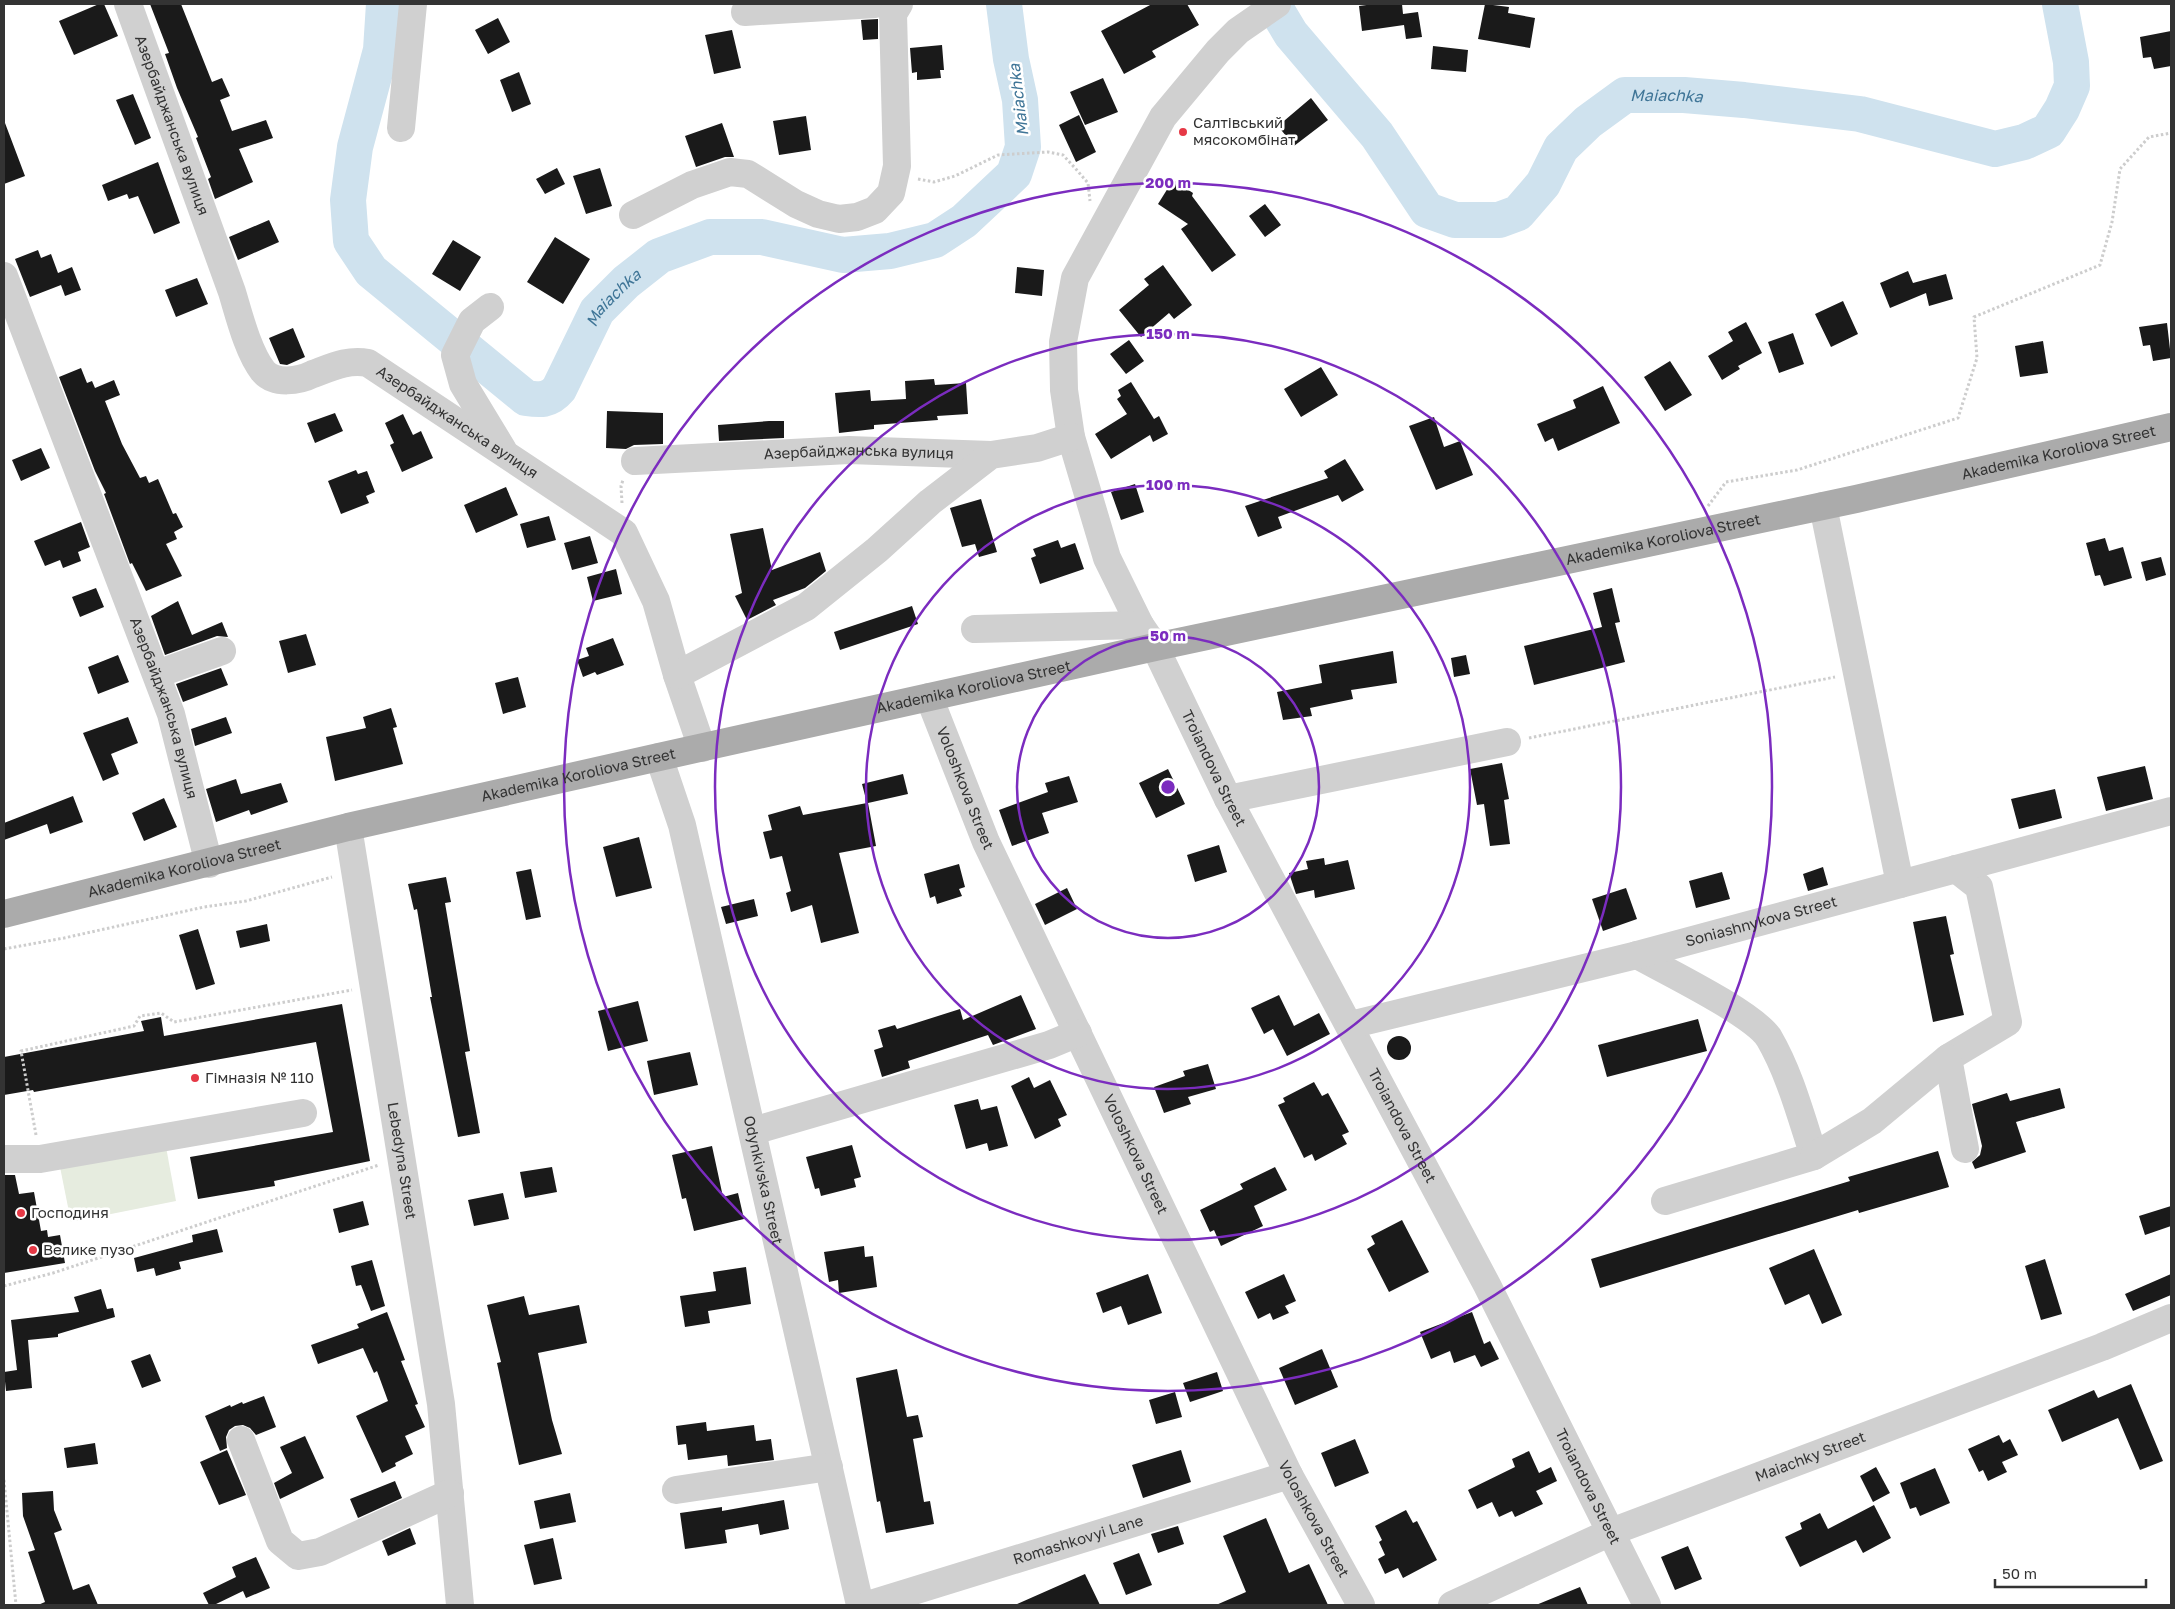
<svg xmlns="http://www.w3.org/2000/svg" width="2175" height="1609" font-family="'Golos Text',sans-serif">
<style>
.green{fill:#e6ecdf}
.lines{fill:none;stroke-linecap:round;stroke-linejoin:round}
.river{stroke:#cfe2ee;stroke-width:36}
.building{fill:#1a1a1a}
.path{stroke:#cdcdcd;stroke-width:3;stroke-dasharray:2.5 2.5;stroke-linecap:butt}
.minor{stroke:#d0d0d0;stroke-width:28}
.major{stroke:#ababab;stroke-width:28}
.ring{fill:none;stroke:#7b2cbf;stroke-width:2.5}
.poi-dot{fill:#e63946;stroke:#fff;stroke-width:2}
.labels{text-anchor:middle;stroke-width:5;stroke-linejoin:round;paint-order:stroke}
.poi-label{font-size:15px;fill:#333;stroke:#fff;text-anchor:start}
.street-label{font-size:15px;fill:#333;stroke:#fff}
.water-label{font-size:16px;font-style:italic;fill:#3f7597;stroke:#fff}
.centre{fill:#7b2cbf;stroke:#fff;stroke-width:2.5}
.ring-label{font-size:15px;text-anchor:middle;font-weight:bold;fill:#7b2cbf;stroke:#fff;stroke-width:5;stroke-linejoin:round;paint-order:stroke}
</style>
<rect width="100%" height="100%" fill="#fff"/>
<path class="green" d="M166,1147L176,1201L71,1222L60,1167Z"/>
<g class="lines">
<g class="river">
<path id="s1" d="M384,4L381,50L355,147L348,200L351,241L371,271L526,398C540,400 549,401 559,389L597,311L626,282L659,256L710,237H762L843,255L890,251L935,240L964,221L1014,174L1023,147L1020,100L1011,59L1004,4"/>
<path id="s2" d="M1273,4L1291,34L1377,135L1427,210L1455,220H1499L1518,213L1543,184L1561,148L1588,122L1625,95H1684L1744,100L1860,114L1995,149L2024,142L2048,131L2062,109L2072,86L2071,62L2060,4"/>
</g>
</g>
<path class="building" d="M99,4H104L118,36L74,55L59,21Z
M150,4H181L212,82L222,78L230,96L220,100L232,131L266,120L273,138L239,149L253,182L215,199L208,179L211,177L196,138L198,137L177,88L165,54L169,53Z
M1152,4H1187L1199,25L1152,51L1156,57L1124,74L1101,31Z
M1374,4H1402L1403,14L1418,12L1422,37L1406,39L1404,25L1362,31L1359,6Z
M1485,4L1509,7L1508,13L1535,18L1530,48L1478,39Z
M498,18L510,42L488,54L475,30Z
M878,19V39L863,40L861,20Z
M732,30L741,68L714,74L705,35Z
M2171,31V66L2154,69L2151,57L2143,58L2140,37Z
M942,45L944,70H940L941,78L917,80V72L912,73L910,48Z
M1433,46L1468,50L1466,72L1431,69Z
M519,72L531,104L512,112L500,80Z
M1103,78L1118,112L1085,125L1070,92Z
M133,94L151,138L135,145L116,100Z
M1311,98L1328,120L1294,146L1278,126Z
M1079,115L1096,152L1076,162L1059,125Z
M806,116L811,150L779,155L773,121Z
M5,123L25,176L4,184V124Z
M722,123L734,157H725L696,167L685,136Z
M158,162L180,223L154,234L138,196L129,199L127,194L108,201L102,185Z
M557,168L565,184L545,194L536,179Z
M600,168L612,206L586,214L573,176Z
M1173,180L1193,193L1192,196L1236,255L1212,272L1181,229L1188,224L1158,204Z
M1265,204L1281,225L1265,237L1249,216Z
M269,220L279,242L238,260L229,237Z
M555,237L590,259L563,304L527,282Z
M453,240L481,257L460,291L432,274Z
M38,250L41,258L51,254L58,273L72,267L81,290L65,296L61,285L30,297L15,259Z
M1163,265L1192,305L1174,319L1169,313L1141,337L1119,310L1149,285L1144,279Z
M1017,267L1044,270L1042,296L1015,293Z
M1908,271L1913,283L1946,274L1953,299L1929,306L1926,293L1890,308L1880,283Z
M197,278L208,304L176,317L165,290Z
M1843,301L1858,334L1831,347L1815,314Z
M1746,322L1762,353L1738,366L1740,369L1722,380L1708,356L1733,341L1728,332Z
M2167,323L2171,358L2153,361L2150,345L2143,346L2139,327Z
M293,328L305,357L287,365L280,364L269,338Z
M1793,333L1804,364L1779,373L1768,342Z
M1129,340L1144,361L1126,374L1110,354Z
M2043,341L2048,373L2020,377L2015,346Z
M1670,361L1692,395L1665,411L1644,377Z
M1321,367L1338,395L1301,417L1284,389Z
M81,368L87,383L92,381L95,388L114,380L120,395L105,401L122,444L140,478L146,476L149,483L158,479L173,514L176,513L183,527L174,532L177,539L166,544L182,576L146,591L132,563L130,564L104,494L106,493L95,471L59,377Z
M934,379L935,385L966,383L968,414L937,416L938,420L874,425V429L839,433L835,393L870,390L871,401L906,399L905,381Z
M1131,382L1154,419L1159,416L1168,434L1153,442L1150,435L1111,459L1095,434L1127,414L1117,399L1121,396L1118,390Z
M1603,386L1620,423L1558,451L1553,438L1545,442L1537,424L1576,408L1573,400Z
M607,411L663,413V444L634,445L626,449L606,448Z
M335,413L343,431L315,443L307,423Z
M403,414L413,435L421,431L433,458L402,472L390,445L394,443L385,423Z
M1434,417L1444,447L1460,441L1473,475L1436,490L1409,426Z
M769,421H784V438L719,441L718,425Z
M41,448L50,468L21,481L12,460Z
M1345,459L1364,490L1342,502L1338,495L1278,517L1282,528L1258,537L1245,506L1328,478L1324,471Z
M356,470L358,474L367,471L375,492L366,496L369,503L341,514L328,481Z
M1135,484L1144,512L1121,520L1111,492Z
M506,487L518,515L476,533L464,505Z
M981,499L997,552L979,557L975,544L962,547L950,508Z
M549,516L556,540L527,548L520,524Z
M81,522L90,547L78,552L81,561L63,568L60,560L45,566L34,541Z
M763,528L772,570L820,552L826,571L805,588L773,600L776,605L747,620L735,596L742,593L730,534Z
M590,536L598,563L572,570L564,543Z
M2105,538L2109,551L2123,547L2132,578L2104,586L2100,575L2095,576L2086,543Z
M1058,540L1061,548L1075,543L1084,569L1040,584L1031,558L1036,556L1033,549Z
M2161,557L2166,575L2146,581L2141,562Z
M616,569L622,594L593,601L587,577Z
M96,588L104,607L80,617L72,597Z
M1612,588L1620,622L1615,623L1625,662L1534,685L1524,646L1602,627L1593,593Z
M178,601L192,635L222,622L228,637L217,636L165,655L151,616Z
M912,606L918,624L840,650L834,632Z
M306,634L316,665L288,673L279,641Z
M613,638L624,665L597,675L595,672L583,677L577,660L589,656L586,648Z
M1393,651L1397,683L1351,690L1353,699L1310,708L1312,716L1283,720L1277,692L1322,683L1319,665Z
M118,655L129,682L98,694L88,667Z
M1466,655L1470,674L1454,677L1451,658Z
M221,668L228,685L183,702L176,684Z
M518,677L526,707L503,714L495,683Z
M391,708L397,727L393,728L403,764L335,781L326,737L366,728L363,717Z
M128,717L138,743L111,754L119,774L103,781L83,733Z
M226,717L232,733L195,746L191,729Z
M1502,763L1509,799L1504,800L1510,844L1490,846L1484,804L1477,805L1470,769Z
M2145,766L2153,799L2106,811L2097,777Z
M1168,769L1185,804L1156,818L1139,783Z
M903,774L908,794L868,803L876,846L839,853L859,933L821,943L812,905L791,912L786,893L791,891L782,856L770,859L763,832L772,830L768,815L800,806L803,815L867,803L862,784Z
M1069,776L1078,802L1042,813L1049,833L1012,846L999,810L1048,792L1045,783Z
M236,779L241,794L281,783L288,802L251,815L249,810L216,822L206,789Z
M2055,789L2062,818L2019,829L2011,799Z
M73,796L83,822L50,834L47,824L4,840V823Z
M164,798L177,827L144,841L132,813Z
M639,837L652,888L616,897L603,847Z
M1219,845L1227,872L1195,882L1187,855Z
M1324,858L1325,865L1348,860L1355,889L1315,898L1314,890L1296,894L1289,873L1308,869L1306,861Z
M959,864L965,887L959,889L962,896L937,904L935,896L930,898L924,874Z
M1823,867L1828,885L1808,891L1803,874Z
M531,869L541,917L526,920L516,872Z
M1722,872L1730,899L1696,908L1689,881Z
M446,877L451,902L445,903L470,1051L465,1052L480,1133L458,1137L430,997H432L417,909L414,910L408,884Z
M1067,888L1077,909L1045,925L1035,904Z
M1626,888L1637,919L1603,931L1592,899Z
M754,899L758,916L726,924L721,907Z
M1946,916L1954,954L1950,955L1964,1015L1933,1022L1913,922Z
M267,924L270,941L240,948L236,931Z
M198,929L215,984L196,990L179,935Z
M1021,995L1036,1029L993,1045L988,1035L908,1061L910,1068L882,1077L874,1050L883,1047L878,1030L895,1025L897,1029L960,1009L963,1020Z
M1279,995L1294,1026L1319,1013L1330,1034L1287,1056L1273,1029L1264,1034L1251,1008Z
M638,1001L648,1041L608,1051L598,1011Z
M342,1004L370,1161L274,1181L275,1186L198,1199L190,1157L333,1132L316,1042L34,1092L33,1090L4,1095V1057L144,1031L141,1021L161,1017L164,1036Z
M1698,1019L1707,1051L1607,1077L1598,1045Z
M1387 1048a12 12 0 1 1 24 0a12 12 0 1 1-24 0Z
M690,1052L698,1085L654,1095L647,1061Z
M1208,1064L1216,1089L1188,1097L1191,1104L1164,1113L1154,1087L1185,1076L1183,1071Z
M1029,1077L1034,1088L1050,1080L1067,1115L1058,1119L1061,1126L1035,1139L1011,1086Z
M1314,1082L1322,1096L1328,1093L1349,1132L1342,1135L1347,1144L1315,1161L1312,1154L1304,1158L1278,1105L1285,1102L1283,1098Z
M2060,1088L2065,1108L2016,1122L2026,1152L1975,1169L1972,1162L1980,1155L1982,1146L1972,1104L2007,1093L2010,1101Z
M978,1099L981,1110L997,1106L1008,1146L989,1151L987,1143L966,1149L954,1105Z
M852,1145L861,1177L854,1179L856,1187L821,1196L819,1188L815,1189L806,1157Z
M712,1146L723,1197L738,1193L744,1219L694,1231L686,1198L682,1199L672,1155Z
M1938,1151L1949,1187L1859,1213L1858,1210L1600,1288L1591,1259L1850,1181L1848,1177Z
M552,1167L557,1192L525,1198L520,1172Z
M1275,1167L1287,1190L1254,1206L1263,1226L1221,1246L1214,1230L1210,1232L1200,1210L1243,1189L1240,1184Z
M4,1175H15L19,1194L34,1192L41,1231L47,1230L48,1237L60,1235L65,1263L4,1273Z
M503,1193L509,1219L474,1226L468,1200Z
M363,1201L369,1225L339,1233L333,1209Z
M2171,1206V1226L2145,1235L2139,1216Z
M1402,1220L1429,1272L1389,1292L1367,1249L1375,1244L1371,1236Z
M217,1229L223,1252L179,1262L181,1269L156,1276L154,1268L137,1272L134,1258L193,1242L192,1235Z
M864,1246L865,1257L873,1256L877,1287L839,1293L838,1280L829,1282L824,1252Z
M1814,1249L1842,1315L1822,1324L1809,1294L1785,1305L1769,1268Z
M2045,1259L2062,1314L2041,1320L2025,1266Z
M372,1260L385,1306L371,1311L361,1285L356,1286L351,1266Z
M746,1267L751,1304L708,1311L710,1323L685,1327L680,1296L716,1291L713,1272Z
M1148,1274L1162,1313L1128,1325L1121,1306L1103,1313L1096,1293Z
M1284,1274L1296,1301L1285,1306L1289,1313L1273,1320L1270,1313L1258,1319L1245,1292Z
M2171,1274V1295L2133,1311L2125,1294Z
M101,1289L107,1309L113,1308L115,1317L58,1334V1337L28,1340L32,1388L6,1391L4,1372L17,1370L11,1320L79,1312L74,1297Z
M524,1296L529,1315L579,1305L587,1343L538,1353L552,1420L562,1454L519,1465L497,1363L501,1362L487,1305Z
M387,1312L405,1360L401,1361L418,1404L415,1405L425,1427L405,1436L413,1454L395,1463L396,1466L382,1473L356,1416L388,1401L377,1371L374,1373L363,1348L318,1364L311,1345L359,1328L357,1324Z
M1472,1312L1484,1344L1490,1341L1499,1359L1481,1367L1475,1355L1454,1363L1450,1351L1431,1359L1420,1332Z
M1322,1349L1338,1387L1295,1405L1279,1368Z
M150,1354L161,1381L142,1388L131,1361Z
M897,1369L907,1417L918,1415L923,1437L913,1439L924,1502L930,1501L934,1524L886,1533L880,1501L877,1502L856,1378Z
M1217,1372L1223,1391L1190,1402L1183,1383Z
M2131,1384L2163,1461L2140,1470L2118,1418L2062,1442L2048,1410L2094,1390L2098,1398Z
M1175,1392L1182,1417L1156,1424L1149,1400Z
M264,1396L276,1427L256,1435L250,1428L243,1425L235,1426L229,1430L226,1437L227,1448L220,1451L205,1416L230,1405L231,1407L242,1402L243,1404Z
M706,1422L707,1431L754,1425L756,1441L771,1439L774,1460L728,1466L727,1455L688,1460L686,1444L678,1445L676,1426Z
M1999,1435L2003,1443L2010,1439L2018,1455L2002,1462L2007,1472L1988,1481L1983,1470L1979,1472L1968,1449Z
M305,1436L324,1478L280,1499L274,1483L292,1473L280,1447Z
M1355,1439L1369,1473L1335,1487L1321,1453Z
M95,1443L98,1464L67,1468L64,1448Z
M227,1450L246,1495L219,1505L200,1462Z
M1181,1450L1191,1482L1143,1498L1132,1465Z
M1529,1451L1539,1473L1551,1467L1557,1481L1536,1491L1543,1504L1515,1517L1512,1511L1499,1517L1492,1502L1477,1509L1468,1490L1515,1467L1512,1459Z
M1876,1467L1890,1493L1873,1502L1860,1476Z
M1935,1468L1950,1503L1920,1516L1916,1507L1910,1509L1900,1483Z
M395,1481L402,1498L358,1518L350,1499Z
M53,1491L54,1510L62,1530L54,1533L73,1590L89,1584L98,1605H38L45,1602L28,1552L35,1550L23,1516L22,1493Z
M570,1493L576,1522L540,1529L534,1501Z
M784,1500L789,1529L760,1535L758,1524L725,1530L727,1543L685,1549L680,1513L722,1507V1511Z
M1874,1505L1891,1538L1863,1553L1856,1540L1800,1567L1785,1537L1802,1529L1800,1523L1820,1513L1828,1529Z
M1406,1510L1413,1523L1417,1521L1437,1560L1403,1578L1398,1568L1385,1574L1378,1559L1385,1555L1379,1542L1382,1540L1375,1526Z
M1266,1518L1289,1573L1309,1564L1328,1605H1216L1246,1592L1223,1536Z
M1178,1526L1184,1544L1158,1553L1151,1534Z
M410,1528L416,1544L388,1556L382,1541Z
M553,1538L562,1579L534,1585L524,1545Z
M1688,1546L1702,1579L1675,1590L1661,1557Z
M1139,1553L1152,1585L1126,1595L1113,1563Z
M256,1557L270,1588L246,1598L243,1591L214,1605H209L203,1593L236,1577L232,1567Z
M1085,1574L1100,1605H1015Z
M1580,1587L1588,1605H1536Z"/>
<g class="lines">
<path class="path" d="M918,179L934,182L955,176L998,155L1048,152L1063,155L1075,168L1088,183L1090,201
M622,503L621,486L623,480
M1708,506L1726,482L1797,470L1958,418L1977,358L1974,317L2100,265L2112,222L2120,169L2149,137L2171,133
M1529,738L1835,677
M4,949L64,938L204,907L246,901L332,877
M36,1135L21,1051L134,1026L140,1016L161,1013L174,1022L352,990
M4,1286L53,1273L379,1165
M4,1480L16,1605"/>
<g class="minor">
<path id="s3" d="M128,4L232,292C239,315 248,352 263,371C275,385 299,381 313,374C332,367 348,359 368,363L624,533L656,601L677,675L702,748"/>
<path id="s4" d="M1277,4L1238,31L1218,51L1163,117L1075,278L1063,342L1064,390L1071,437L1107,558L1140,625L1155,647L1228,799L1487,1285L1647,1605"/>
<path d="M745,12L875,4"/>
<path d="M401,128L413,4"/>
<path d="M633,215L692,185L730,172L748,174L796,204L818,214L839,219L857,217L875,210L891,193L897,166L893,14L899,4"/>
<path id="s5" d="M4,276L171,714L209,864"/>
<path d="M490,307L472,321L455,355L463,384L503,450"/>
<path id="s6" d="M635,461L849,450L991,455"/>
<path d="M1823,506L1900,884"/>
<path d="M975,629L1140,625"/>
<path d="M157,674L222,651"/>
<path d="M677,675L806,607L877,550L930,502L991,455L1037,448L1071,437"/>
<path id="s7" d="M929,697L986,842L1289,1475L1361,1605"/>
<path id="s8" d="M659,757L682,825L860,1605"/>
<path d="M1228,799L1507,742"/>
<path id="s9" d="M348,827L441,1404L460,1605"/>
<path d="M1956,869L1979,887L2008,1022L1948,1058L1965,1149"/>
<path d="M1637,955C1666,971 1754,1014 1769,1038C1790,1074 1801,1117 1814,1156L1665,1201"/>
<path id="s10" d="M1350,1025L1637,955L2171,811"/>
<path d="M753,1131L1049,1045L1078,1033"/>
<path d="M1814,1156L1872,1121L1948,1058"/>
<path d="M4,1159H40L303,1113"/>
<path d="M241,1440L280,1541L298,1556L320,1552L450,1493"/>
<path d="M676,1490L829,1467"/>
<path id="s11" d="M868,1605L1289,1475"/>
<path id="s12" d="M1452,1605L1611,1532L2102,1347L2171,1318"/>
</g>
<path class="major" id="s13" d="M4,914L348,827L659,757L1155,647L1856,499L2171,427"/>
</g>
<g class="ring">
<circle cx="1168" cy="787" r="151"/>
<circle cx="1168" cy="787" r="302"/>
<circle cx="1168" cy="787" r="453"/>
<circle cx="1168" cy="787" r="604"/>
</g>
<g class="poi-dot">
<circle cx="1183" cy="132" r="5"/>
<circle cx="195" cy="1078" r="5"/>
<circle cx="21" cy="1213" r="5"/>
<circle cx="33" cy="1250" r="5"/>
</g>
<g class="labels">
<g class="poi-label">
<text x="1193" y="128">Салтівський<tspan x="1193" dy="17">мясокомбінат</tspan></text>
<text x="205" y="1083">Гімназія № 110</text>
<text x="31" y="1218">Господиня</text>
<text x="43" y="1255">Велике пузо</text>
</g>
<g class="street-label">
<text dy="5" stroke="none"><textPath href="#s3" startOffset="129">Азербайджанська вулиця</textPath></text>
<text dy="5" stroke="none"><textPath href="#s3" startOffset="609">Азербайджанська вулиця</textPath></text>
<text dy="5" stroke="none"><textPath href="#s13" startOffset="2106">Akademika Koroliova Street</textPath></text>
<text dy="5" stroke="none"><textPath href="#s6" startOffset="224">Азербайджанська вулиця</textPath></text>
<text dy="5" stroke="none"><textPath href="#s13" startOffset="1701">Akademika Koroliova Street</textPath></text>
<text dy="5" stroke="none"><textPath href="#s13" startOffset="996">Akademika Koroliova Street</textPath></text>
<text dy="5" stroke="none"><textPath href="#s5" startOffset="461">Азербайджанська вулиця</textPath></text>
<text dy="5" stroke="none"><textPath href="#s4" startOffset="868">Troiandova Street</textPath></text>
<text dy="5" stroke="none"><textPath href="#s13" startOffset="591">Akademika Koroliova Street</textPath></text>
<text dy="5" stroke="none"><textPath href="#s7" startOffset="98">Voloshkova Street</textPath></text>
<text dy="5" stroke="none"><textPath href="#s13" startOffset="186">Akademika Koroliova Street</textPath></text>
<text dy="5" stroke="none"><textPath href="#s10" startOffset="424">Soniashnykova Street</textPath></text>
<text dy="5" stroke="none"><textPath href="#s4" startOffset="1272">Troiandova Street</textPath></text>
<text dy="5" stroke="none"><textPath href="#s7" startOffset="502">Voloshkova Street</textPath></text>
<text dy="5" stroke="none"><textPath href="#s9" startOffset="338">Lebedyna Street</textPath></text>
<text dy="5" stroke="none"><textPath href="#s8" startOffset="436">Odynkivska Street</textPath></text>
<text dy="5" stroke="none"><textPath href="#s12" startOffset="388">Maiachky Street</textPath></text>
<text dy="5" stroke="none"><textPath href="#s4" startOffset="1678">Troiandova Street</textPath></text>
<text dy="5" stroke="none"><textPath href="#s7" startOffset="908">Voloshkova Street</textPath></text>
<text dy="5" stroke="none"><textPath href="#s11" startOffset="220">Romashkovyi Lane</textPath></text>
</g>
<g class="water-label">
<text dy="6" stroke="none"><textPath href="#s2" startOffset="555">Maiachka</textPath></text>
<text transform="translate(1018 100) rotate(-97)" y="6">Maiachka</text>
<text dy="6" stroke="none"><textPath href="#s1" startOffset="621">Maiachka</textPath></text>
</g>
</g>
<circle cx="1168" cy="787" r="8" class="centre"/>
<g class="ring-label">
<text x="1168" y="188">200 m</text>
<text x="1168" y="339">150 m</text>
<text x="1168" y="490">100 m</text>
<text x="1168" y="641">50 m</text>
</g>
<rect width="2175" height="1609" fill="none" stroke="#333333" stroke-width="10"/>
<path d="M1995 1579v8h151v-8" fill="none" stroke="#333333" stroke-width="2.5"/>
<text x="2002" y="1579" font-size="15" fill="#333333" stroke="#ffffff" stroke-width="4" paint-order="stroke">50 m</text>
</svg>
